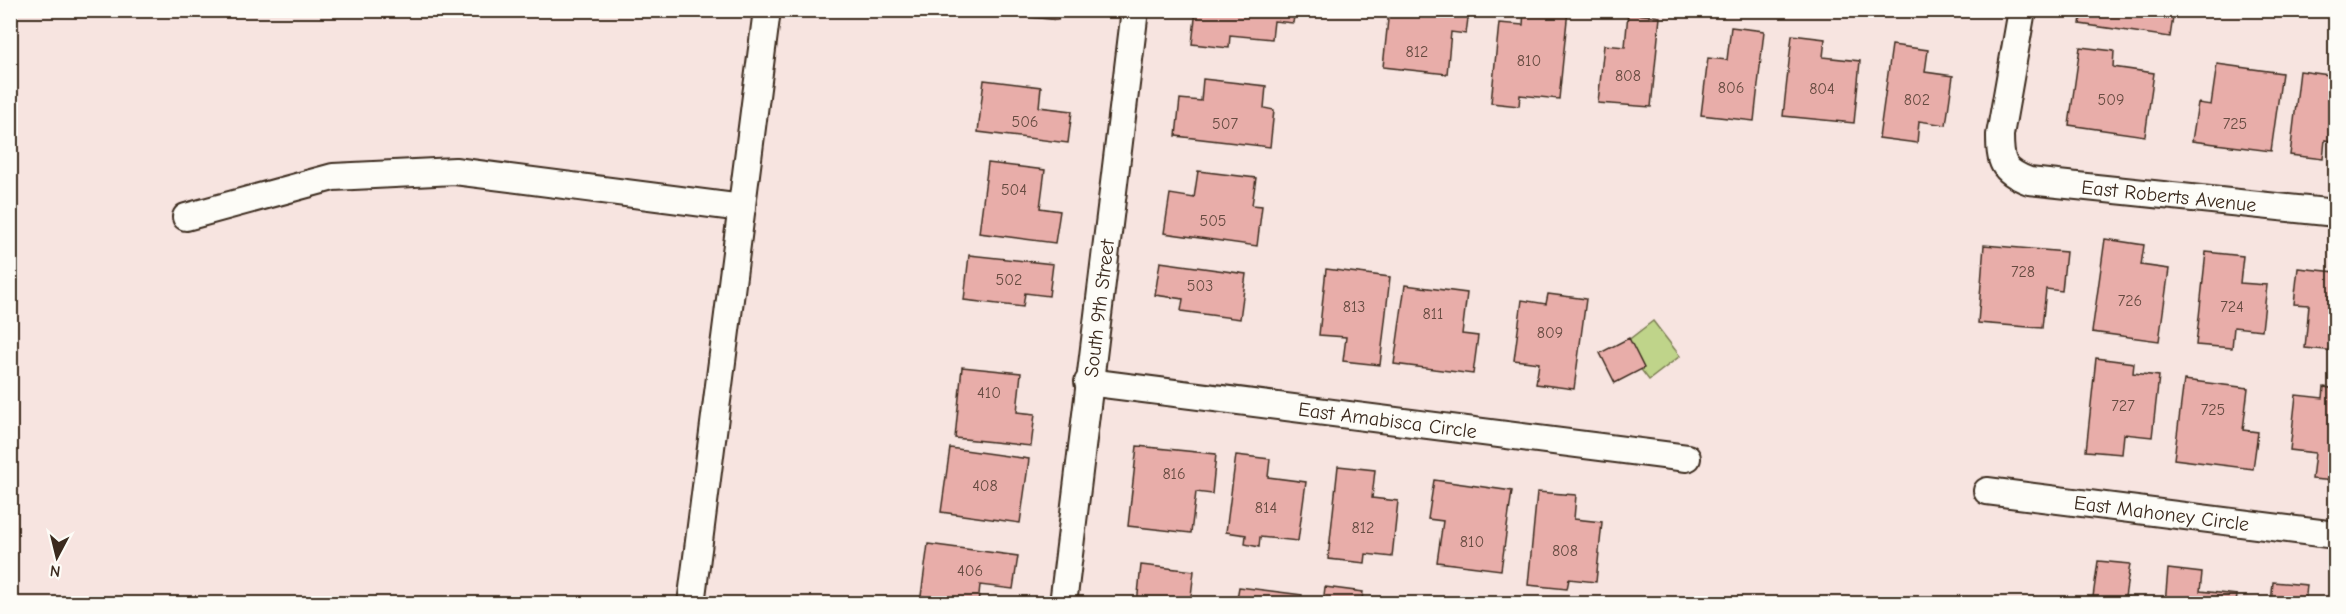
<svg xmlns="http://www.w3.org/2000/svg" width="2346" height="614" font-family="'Comic Neue',sans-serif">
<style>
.green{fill:#bfd48a;stroke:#7d7f54;stroke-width:1.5}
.building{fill:#e8ada9;stroke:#3b2a1e;stroke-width:1.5}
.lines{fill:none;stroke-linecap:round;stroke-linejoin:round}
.street-casing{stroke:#3b2a1e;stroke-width:30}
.street{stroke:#fdfcf7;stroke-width:26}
.labels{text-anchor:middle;stroke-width:4.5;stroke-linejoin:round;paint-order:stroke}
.number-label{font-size:16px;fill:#664b41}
.street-label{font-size:20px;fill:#3b2a1e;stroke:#fdfcf7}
</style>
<rect width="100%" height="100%" fill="#f7e4e0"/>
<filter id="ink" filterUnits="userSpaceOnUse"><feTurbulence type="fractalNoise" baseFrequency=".0167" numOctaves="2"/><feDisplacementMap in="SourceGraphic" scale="12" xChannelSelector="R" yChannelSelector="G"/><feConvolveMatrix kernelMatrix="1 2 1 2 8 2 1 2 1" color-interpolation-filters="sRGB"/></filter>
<g filter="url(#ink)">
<path class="green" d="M1653,321L1680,356L1649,380L1622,345Z"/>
<path class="building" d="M1000,10H1058V20L1000,14Z
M1196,10H1295L1293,23L1274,21L1272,39L1230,35L1229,48L1192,44Z
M1389,10H1469L1466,34L1451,32L1447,74L1383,67Z
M1524,10H1568L1559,99L1520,95L1519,106L1491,103L1499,23L1523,25Z
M2082,10H2174L2170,37L2080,24Z
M1628,13L1660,17L1651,107L1598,103L1604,45L1625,47Z
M1731,27L1764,31L1754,121L1701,115L1708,58L1727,60Z
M1792,35L1825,39L1823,57L1860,61L1854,123L1783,116Z
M1892,45L1928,50L1925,72L1953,76L1946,125L1919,121L1917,143L1879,138Z
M2080,47L2114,51L2113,67L2154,73L2145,136L2069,125Z
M2217,64L2282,73L2271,151L2192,141L2198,103L2211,105Z
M2300,71L2336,76V142L2325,140L2323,159L2290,155Z
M1203,79L1266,86L1264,108L1274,110L1270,147L1176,136L1180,99L1201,101Z
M984,80L1041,87L1039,107L1072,111L1068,143L978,132Z
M988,163L1045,170L1040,208L1060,211L1055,243L979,233Z
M1198,171L1256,178L1252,205L1262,206L1257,246L1164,233L1170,194L1194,198Z
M2105,239L2144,245L2141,265L2169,269L2159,341L2092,332Z
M1984,245L2066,252L2062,291L2046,289L2042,328L1978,323Z
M2206,252L2243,256L2240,283L2267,285L2262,330L2234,327L2232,348L2196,345Z
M969,255L1053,264L1049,296L1025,293L1023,307L964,300Z
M1160,262L1246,274L1240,319L1181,311L1183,299L1155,295Z
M2298,268L2336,272V351L2305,348L2309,305L2294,304Z
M1326,269L1390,277L1380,365L1343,361L1346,337L1319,335Z
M1405,285L1467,293L1462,334L1478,336L1473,374L1394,364Z
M1548,294L1586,299L1574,389L1536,384L1539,363L1514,360L1522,300L1546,304Z
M1629,338L1644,368L1615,383L1600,353Z
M2096,358L2134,363L2133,373L2159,376L2152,437L2124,434L2122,454L2086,451Z
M962,367L1021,373L1017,412L1035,414L1031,446L955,438Z
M2184,380L2248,388L2243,430L2258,432L2253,469L2174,459Z
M2324,387L2336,389V481L2312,479L2315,453L2290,450L2296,395L2323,398Z
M1137,446L1216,454L1212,494L1196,492L1191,533L1128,526Z
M950,448L1029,459L1020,523L941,512Z
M1236,455L1270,459L1268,477L1306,482L1298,541L1260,537L1259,547L1245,544L1246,535L1226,532Z
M1338,466L1375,470L1372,498L1398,501L1392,557L1366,554L1365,563L1328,559Z
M1434,480L1512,491L1501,570L1437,562L1443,521L1428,519Z
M1537,492L1576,495L1574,519L1602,522L1596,582L1569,579L1567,589L1528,585Z
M928,544L1018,556L1013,589L980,585L978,604L921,596Z
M2098,561L2130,564L2125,597L2147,600L2146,604H2092Z
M1141,565L1194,571L1190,604H1137Z
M2168,569L2202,573L2200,591L2237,595L2236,604H2165Z
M2273,582L2307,585L2305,604H2271Z
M1239,587L1302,595L1301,604H1236Z
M1325,587L1363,592L1362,600L1388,604H1323Z
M1425,600L1460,604H1425Z"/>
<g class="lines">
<defs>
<g id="street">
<path id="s1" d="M2022,10L2000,135C2000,162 2002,171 2029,181L2336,213"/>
<path d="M186,217L333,177L455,171L742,208"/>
<path id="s2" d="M1088,382L1687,458"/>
<path id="s3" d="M1987,491L2336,535"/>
<path d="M691,604L767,10"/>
<path id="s4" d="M1063,604L1135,10"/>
</g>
</defs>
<use href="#street" class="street-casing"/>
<use href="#street" class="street"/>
</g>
</g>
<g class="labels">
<g class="number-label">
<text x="1417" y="57">812</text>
<text x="1529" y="66">810</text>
<text x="1628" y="81">808</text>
<text x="1731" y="93">806</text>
<text x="1822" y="94">804</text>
<text x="1917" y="105">802</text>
<text x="2111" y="105">509</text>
<text x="1025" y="127">506</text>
<text x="1225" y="129">507</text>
<text x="2235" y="129">725</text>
<text x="1014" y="195">504</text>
<text x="1213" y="226">505</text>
<text x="2023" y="277">728</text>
<text x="1009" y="285">502</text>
<text x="1200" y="291">503</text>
<text x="2130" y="306">726</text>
<text x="1354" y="312">813</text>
<text x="2232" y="312">724</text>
<text x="1433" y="319">811</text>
<text x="1550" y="338">809</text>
<text x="989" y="398">410</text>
<text x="2123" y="411">727</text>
<text x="2213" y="415">725</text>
<text x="1174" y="479">816</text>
<text x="985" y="491">408</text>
<text x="1266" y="513">814</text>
<text x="1363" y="533">812</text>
<text x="1472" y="547">810</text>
<text x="1565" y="556">808</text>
<text x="970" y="576">406</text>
</g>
<g class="street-label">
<text dy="7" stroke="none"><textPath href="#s1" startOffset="328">East Roberts Avenue</textPath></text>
<text dy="7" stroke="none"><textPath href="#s4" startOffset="298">South 9th Street</textPath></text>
<text dy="7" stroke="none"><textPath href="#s2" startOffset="302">East Amabisca Circle</textPath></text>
<text dy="7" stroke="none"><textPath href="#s3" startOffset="176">East Mahoney Circle</textPath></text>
</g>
</g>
<rect width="2346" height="614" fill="none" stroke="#fdfcf7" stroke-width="36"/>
<rect x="18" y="18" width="2310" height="578" fill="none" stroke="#3b2a1e" stroke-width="2" filter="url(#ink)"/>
<g transform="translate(57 557) rotate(187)" stroke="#fdfcf7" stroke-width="4.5" paint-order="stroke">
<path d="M0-4.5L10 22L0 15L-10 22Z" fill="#3b2a1e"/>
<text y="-9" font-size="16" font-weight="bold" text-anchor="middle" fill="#3b2a1e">N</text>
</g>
</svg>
